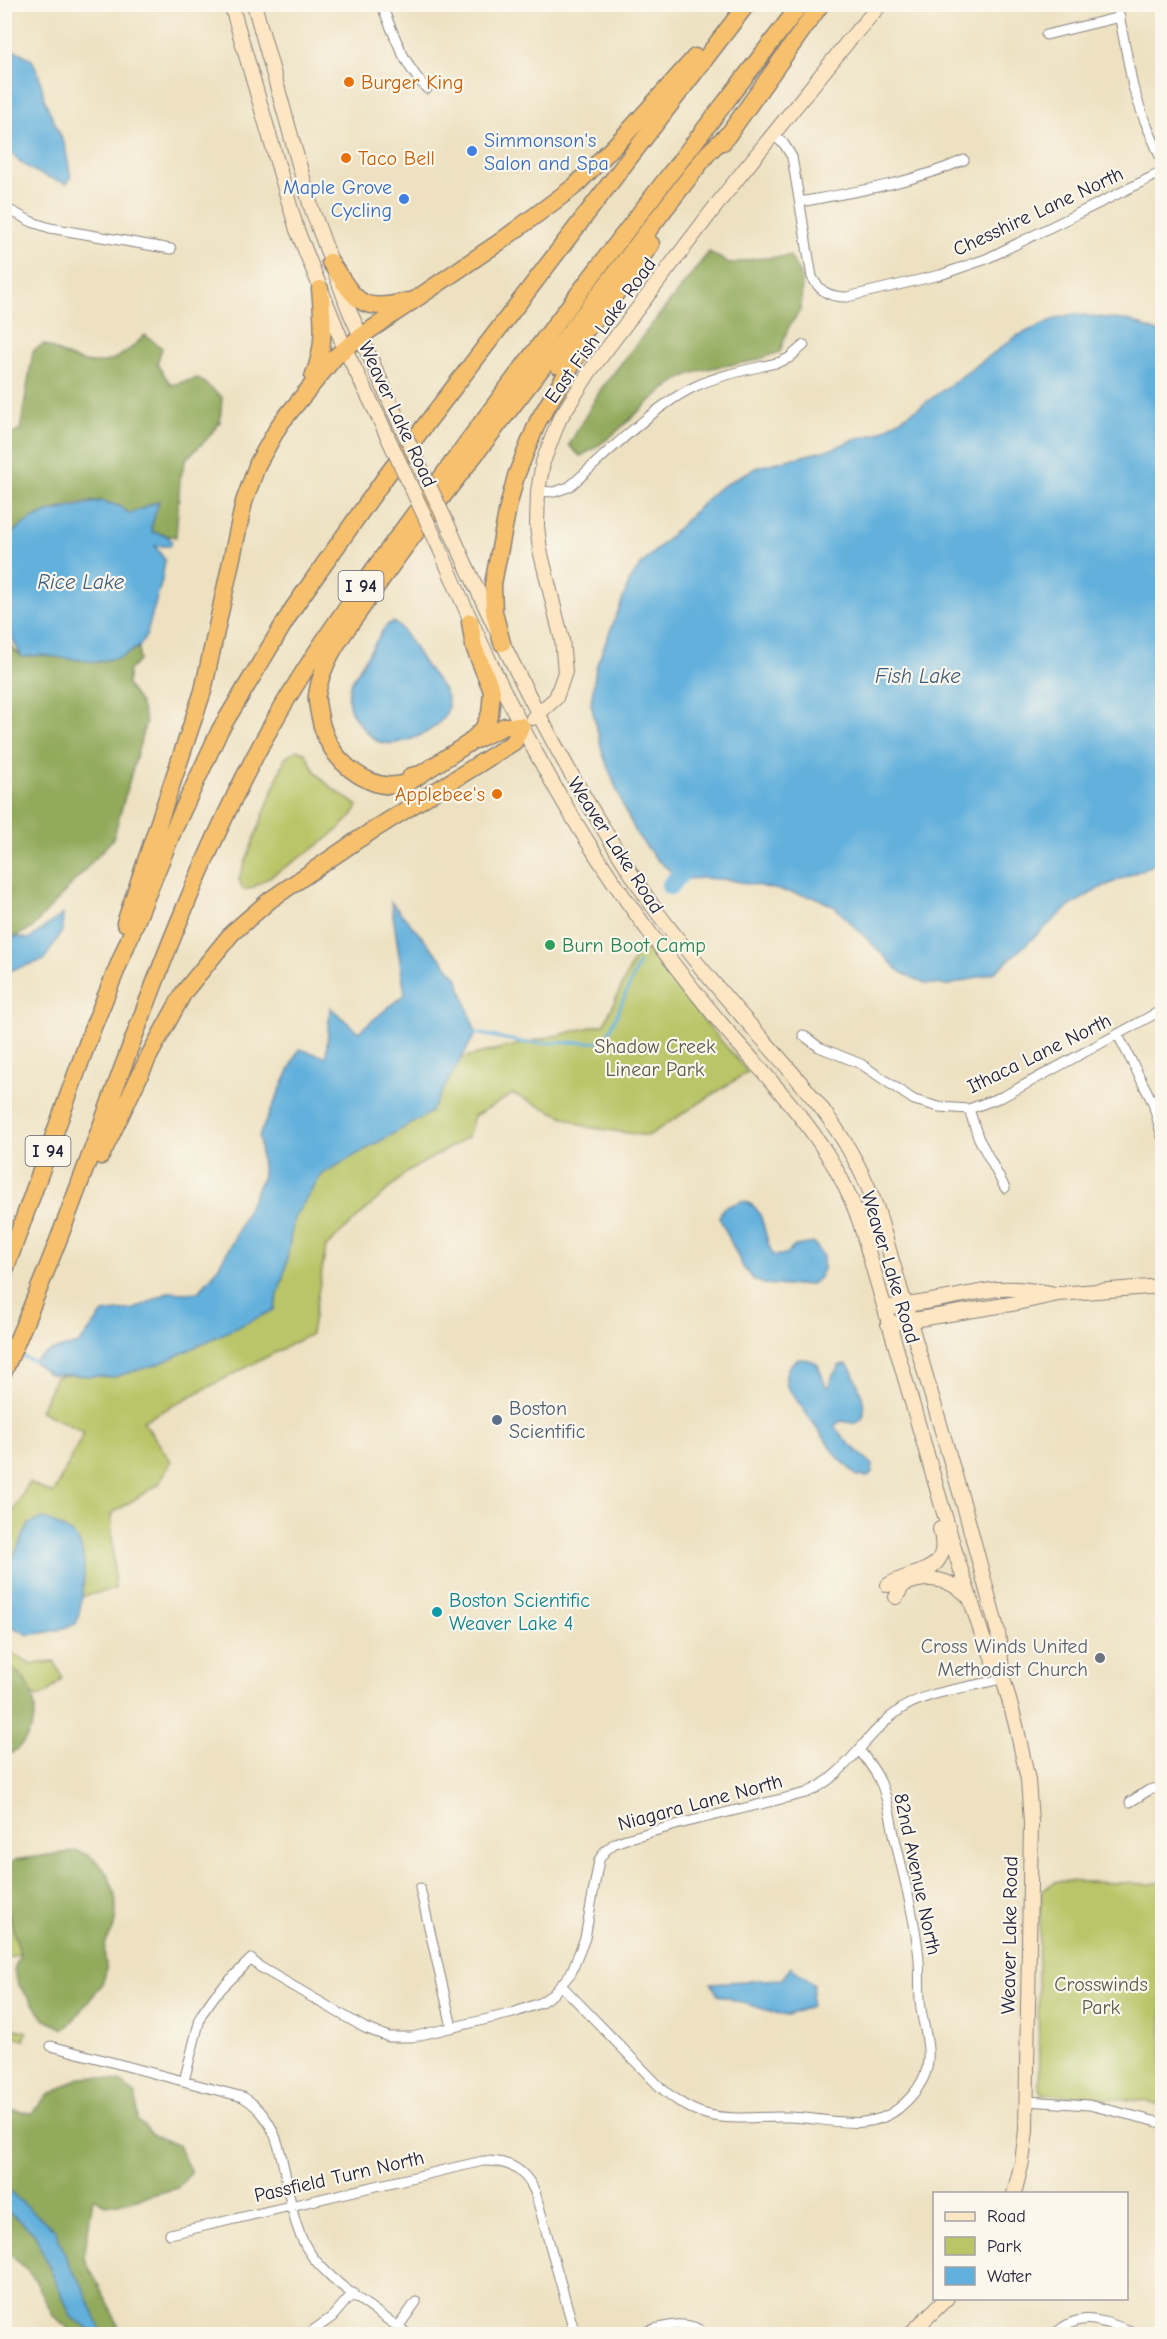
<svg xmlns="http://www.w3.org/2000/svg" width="1167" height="2339" font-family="'Comic Neue',sans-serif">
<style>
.green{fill:#b9c567;stroke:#6e7451;stroke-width:1.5}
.forest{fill:#92aa5c;stroke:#5a664c;stroke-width:1.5}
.water{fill:#62b0dc;stroke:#42698c;stroke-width:1.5}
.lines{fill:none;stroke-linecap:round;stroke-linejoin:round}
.stream{stroke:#62b0dc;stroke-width:3}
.river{stroke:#62b0dc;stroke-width:18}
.street-casing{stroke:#88827e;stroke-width:11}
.secondary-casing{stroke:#88827e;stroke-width:16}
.highway-casing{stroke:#88827e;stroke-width:19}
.street{stroke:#fff;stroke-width:9}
.secondary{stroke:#fce6c4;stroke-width:14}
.highway{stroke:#f7c06c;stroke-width:16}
.secondary-bridge-casing{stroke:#88827e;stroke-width:16;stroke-linecap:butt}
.secondary-bridge{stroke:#fce6c4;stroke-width:14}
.food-dot{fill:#e8710a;stroke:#fbf7ec;stroke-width:2}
.shop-dot{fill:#3f7fe0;stroke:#fbf7ec;stroke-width:2}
.leisure-dot{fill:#2e9e5b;stroke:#fbf7ec;stroke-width:2}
.service-dot{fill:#5c6f8a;stroke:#fbf7ec;stroke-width:2}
.culture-dot{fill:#0f9aa8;stroke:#fbf7ec;stroke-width:2}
.worship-dot{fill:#6b7280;stroke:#fbf7ec;stroke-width:2}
.labels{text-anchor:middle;stroke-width:4.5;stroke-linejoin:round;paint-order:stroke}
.shield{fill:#fbf7ec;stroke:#636270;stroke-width:1.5}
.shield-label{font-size:18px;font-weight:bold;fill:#22223b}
.food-label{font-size:20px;fill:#c56008;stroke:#fbf7ec;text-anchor:start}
.shop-label{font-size:20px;fill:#366cbe;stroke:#fbf7ec;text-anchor:start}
.street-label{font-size:20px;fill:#22223b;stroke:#fbf7ec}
.leisure-label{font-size:20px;fill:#27864d;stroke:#fbf7ec;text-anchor:start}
.park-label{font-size:20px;fill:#575b4a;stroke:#fbf7ec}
.service-label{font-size:20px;fill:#4e5e75;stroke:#fbf7ec;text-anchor:start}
.culture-label{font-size:20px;fill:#0d838f;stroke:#fbf7ec;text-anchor:start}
.worship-label{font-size:20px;fill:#5b616d;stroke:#fbf7ec;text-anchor:end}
.water-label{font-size:21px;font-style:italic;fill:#3c5b7b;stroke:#fbf7ec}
</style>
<rect width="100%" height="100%" fill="#fbf7ec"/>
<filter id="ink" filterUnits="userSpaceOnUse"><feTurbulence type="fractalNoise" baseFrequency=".0167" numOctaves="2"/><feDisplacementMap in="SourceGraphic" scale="12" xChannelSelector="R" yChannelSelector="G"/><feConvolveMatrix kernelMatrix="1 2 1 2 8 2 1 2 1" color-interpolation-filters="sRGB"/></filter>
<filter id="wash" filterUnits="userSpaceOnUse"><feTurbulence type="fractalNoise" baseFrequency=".008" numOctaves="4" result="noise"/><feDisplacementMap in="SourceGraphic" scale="24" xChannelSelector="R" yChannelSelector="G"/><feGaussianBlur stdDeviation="1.35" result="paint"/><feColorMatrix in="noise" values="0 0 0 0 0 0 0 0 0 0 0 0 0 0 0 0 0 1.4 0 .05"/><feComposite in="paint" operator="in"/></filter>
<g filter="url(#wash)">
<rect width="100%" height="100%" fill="#ede1c1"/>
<path class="green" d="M296,750L303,751C309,756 309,762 313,768C323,784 343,796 358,806C345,834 279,870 252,888L243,890L239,879L285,758Z
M642,942L693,1008L748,1072L648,1136L587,1127L513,1094L474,1116L468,1137L407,1172L326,1247L311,1334L143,1421L171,1461L159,1484L111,1514L115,1589L5,1614V1527L29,1482L53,1494L84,1432L40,1411L56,1377L137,1361L432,1065L604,1024Z
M4,1649L32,1664L55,1662L62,1678C56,1685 39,1704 31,1693C28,1689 27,1683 24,1679C19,1672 12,1669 5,1664Z
M1057,1881L1152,1884L1162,1881V2107L1145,2101L1051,2095L1044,2094L1039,2088L1038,1967L1041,1891Z
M4,1899L20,1953L5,1960H4Z
M5,2026L27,2032L24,2040L5,2036Z"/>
<path class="forest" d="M709,252L730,264L753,259L790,256L802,279L801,309L788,328L780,352C770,355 760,360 749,362C727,366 703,367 682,378C644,399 620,437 580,456L569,445L601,389Z
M145,335L162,348L157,364L171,385L198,378L222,397L220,422L207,439L186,459L180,479L176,537L152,532L151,528L158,501L130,514C121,508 111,502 100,501C79,501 51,510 33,519C25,523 18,530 10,534L5,533L4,436L20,431L33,351L44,344C88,369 108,373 145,335Z
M8,643L22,657L40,655L71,657L96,662L121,657L139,647V661L129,670L127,685L140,703L146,722L113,839L31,929L14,937L4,935V644Z
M5,1664C13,1669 21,1674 26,1683C30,1690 35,1702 35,1710C35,1729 22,1750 5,1756Z
M77,1851C109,1860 121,1895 114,1926C113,1933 106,1939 105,1947C103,1954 107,1963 106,1970C104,1986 95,1993 85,2005C78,2013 74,2022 64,2029L45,2020L18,1984L14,1971L20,1953L5,1899V1870L14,1860Z
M99,2077L122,2082L136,2095L138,2121L155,2136L178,2145L191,2173L177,2188L126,2202L105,2205L93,2198L84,2258L106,2299L122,2334H64L68,2328L53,2316L34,2278L5,2249L4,2110L32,2113L47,2096L79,2078Z"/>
<path class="water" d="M5,48L21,53L32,60L39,75L45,101L65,146L71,178L67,183C42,177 21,167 5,146Z
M1074,314L1131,321L1162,334V861L1098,889L1067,908L995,972L950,985L926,984L900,972L835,907L817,898L731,880L704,878L687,879L673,873L657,860L638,836L623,806L603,754L591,704L596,667L631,578L641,565L716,490L740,476L758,467L835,448L855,439L877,434L917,409L1017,336L1057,318Z
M101,501L119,506L130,514L159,501L151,528L152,532L168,536L172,542L170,546H155L165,560L162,580L146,636L139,647L121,657L96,662L40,655L22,657L10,634L8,610L5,604V564L7,562L5,556V533L10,534L30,520L48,512Z
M393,622C404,628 417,653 425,665C433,676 448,690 448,704C448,729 399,749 379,742C371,739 364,729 359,723C349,711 346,701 350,685C351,682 383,630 385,627C387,625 391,623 393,622Z
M391,902L457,977L476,1033L430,1113L322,1174L294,1218L285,1270L274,1310L159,1364L114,1377L49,1374L33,1361L50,1351L79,1344L103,1313L135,1309L169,1292L185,1293L198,1292L214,1274L230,1247L263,1176L259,1136L299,1049L326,1057L330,1007L358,1032L405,994Z
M63,914L62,931L44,960L5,972V935L29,939Z
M742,1201C768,1205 761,1238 774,1256L786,1254L795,1246L814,1243L823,1256V1269L818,1279L811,1284L787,1286L764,1284L754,1280L743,1267L719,1217L723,1208Z
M799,1359C823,1359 818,1369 826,1387L829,1386L831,1378L840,1365L847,1364C855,1373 876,1421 855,1423C851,1424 845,1421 841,1421L834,1426L847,1442L873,1465L872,1472L868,1477L857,1476L837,1456L786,1385C785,1372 786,1366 799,1359Z
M42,1518C53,1523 67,1528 75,1537C91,1553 82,1604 76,1624L54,1631L29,1635L5,1624V1573L29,1524Z
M791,1967L814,1985L811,2006L786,2016L718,1995L711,1983L782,1979Z
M4,2187L56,2231L69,2265L83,2287L102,2334H91L89,2328L72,2318L35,2235L22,2222L5,2210Z"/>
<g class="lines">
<path class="stream" d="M476,1033L525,1043L605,1042L639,963
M18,1355L33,1361"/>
<path class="river" d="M670,886L695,858"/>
</g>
</g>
<g filter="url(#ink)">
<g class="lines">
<defs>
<path id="street" d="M381,4C395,36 403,64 427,89
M1117,4L1133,87L1144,119L1162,161
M1046,35L1120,17
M772,134L784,144L792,157L812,277C820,292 830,297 847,297L940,275L986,259L1162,172
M800,202C855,192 912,183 964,160
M4,207L32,222L50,228L171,249
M538,491L554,492L569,487C605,456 653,406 696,386C722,374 752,369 780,362L789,358L804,345
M803,1035L819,1047L861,1064L914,1100L939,1107L969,1109L1004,1096L1162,1010
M1118,1035L1153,1103L1162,1137
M969,1109L978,1137L1005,1188
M1130,1802L1149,1790L1162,1787
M420,1888L452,2027
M561,1985L660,2087C706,2128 733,2116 788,2117C824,2117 868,2134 899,2108C911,2098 923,2084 927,2068C931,2048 924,2029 921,2009C918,1989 921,1969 918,1950C914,1914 904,1878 896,1843C891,1823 889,1800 880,1781C875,1770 867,1760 860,1751
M51,2046L243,2097C294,2127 279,2198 305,2245C323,2279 377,2311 408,2334
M184,2081L201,2015L216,1994L251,1959L260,1967L365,2028L389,2037H412L513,2013L540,2003L553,1994L571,1973L585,1938L599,1860L605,1851L615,1843L626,1839L683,1823L806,1793C847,1776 863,1736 898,1711C926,1690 969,1689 1003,1678
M1027,2101L1089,2105L1162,2123
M170,2234L483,2161C508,2160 525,2169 535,2192L575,2334
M398,2327L416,2302
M308,2334L332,2317L353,2293
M635,2334C658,2329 686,2316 705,2334
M1055,2334C1083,2307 1107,2324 1140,2334"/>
<path id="secondary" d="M231,4L297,230L345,349L377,414
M254,4L311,207L349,310L394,411
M452,534C497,635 545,734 603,828C621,858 639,888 660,916C691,957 724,996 758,1034C810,1092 850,1135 877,1209L966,1513L998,1632L1003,1678L1016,1725L1028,1780L1031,1822L1026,2130L1022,2162L1014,2194
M440,549C498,689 567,825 659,945C684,978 709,1010 736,1041C787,1099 835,1149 860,1223L957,1558L983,1638L999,1671
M533,718L556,698L565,672L562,640L540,550L537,526L538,491L543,462L559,420L590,371L725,194L850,39L881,4
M884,1307C923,1305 960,1294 999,1289C1016,1288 1033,1290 1050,1293
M888,1324L1017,1303L1058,1294L1162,1286
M888,1585C914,1569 953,1575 940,1529
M896,1597L903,1585C929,1574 950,1578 970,1598
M910,2334L947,2298"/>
<path id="highway" d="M723,142L821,4
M330,262C357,300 358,314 408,301
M600,316L651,244
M557,365L605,307
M313,377C326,347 323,320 320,289
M502,643L494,612L493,584L508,507L516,476L538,421L583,346
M421,774C407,786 388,789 370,781C341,768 324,744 319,713C318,707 316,700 317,695C322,659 345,632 365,603C392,563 421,525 450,487C536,375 622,264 708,153L730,132
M411,776L421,774L469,743L483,729L490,714L492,691L474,647L470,622
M125,923L203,691L244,502L258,463L280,424L335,357L360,337L501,241L575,186L626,134L695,57
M101,1156L149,1056L184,992L232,933L270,900L359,839L514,742L521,726H505L476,740
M4,1273L92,1030L173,831L220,730L294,607L387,475L747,4
M4,1371C97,1163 155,942 263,741C315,645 382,558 447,470C562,312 682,159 801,4"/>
</defs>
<use href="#street" class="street-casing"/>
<use href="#secondary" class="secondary-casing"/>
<use href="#highway" class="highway-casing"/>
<use href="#street" class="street"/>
<use href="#secondary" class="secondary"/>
<use href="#highway" class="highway"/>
<defs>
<path id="secondary-bridge" d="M394,411L452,534
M377,414L440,549"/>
</defs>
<use href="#secondary-bridge" class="secondary-bridge-casing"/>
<use href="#secondary-bridge" class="secondary-bridge"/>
</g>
</g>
<g class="food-dot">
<circle cx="349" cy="82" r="6"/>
<circle cx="346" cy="158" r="6"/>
<circle cx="497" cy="794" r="6"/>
</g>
<g class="shop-dot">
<circle cx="472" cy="151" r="6"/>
<circle cx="404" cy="199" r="6"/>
</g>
<circle class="leisure-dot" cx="550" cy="945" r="6"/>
<circle class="service-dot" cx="497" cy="1420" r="6"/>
<circle class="culture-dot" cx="437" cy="1612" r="6"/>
<circle class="worship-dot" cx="1100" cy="1658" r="6"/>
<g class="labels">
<g class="shield">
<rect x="338.5" y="571" width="45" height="30" rx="4.5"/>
<rect x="25.5" y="1136" width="45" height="30" rx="4.5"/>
</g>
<g class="shield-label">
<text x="361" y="592">I 94</text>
<text x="48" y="1157">I 94</text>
</g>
<g class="food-label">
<text x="361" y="89">Burger King</text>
<text x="358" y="165">Taco Bell</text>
<text x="485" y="801" text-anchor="end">Applebee's</text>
</g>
<g class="shop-label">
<text x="484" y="147">Simmonson's<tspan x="484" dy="23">Salon and Spa</tspan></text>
<text x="392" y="194" text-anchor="end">Maple Grove<tspan x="392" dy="23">Cycling</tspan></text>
</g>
<g class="street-label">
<text transform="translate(1038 211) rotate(-25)" y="7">Chesshire Lane North</text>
<text transform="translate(600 330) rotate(-54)" y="7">East Fish Lake Road</text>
<text transform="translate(398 414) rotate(65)" y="7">Weaver Lake Road</text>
<text transform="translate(616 845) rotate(57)" y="7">Weaver Lake Road</text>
<text transform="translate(1039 1053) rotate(-26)" y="7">Ithaca Lane North</text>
<text transform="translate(891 1267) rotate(73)" y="7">Weaver Lake Road</text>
<text transform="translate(700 1802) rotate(-15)" y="7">Niagara Lane North</text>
<text transform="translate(918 1874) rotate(78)" y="7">82nd Avenue North</text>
<text transform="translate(1009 1935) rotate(-89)" y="7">Weaver Lake Road</text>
<text transform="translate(339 2176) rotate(-13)" y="7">Passfield Turn North</text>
</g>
<g class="leisure-label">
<text x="562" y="952">Burn Boot Camp</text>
</g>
<g class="park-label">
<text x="655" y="1053">Shadow Creek<tspan x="655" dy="23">Linear Park</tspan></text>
<text x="1101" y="1991">Crosswinds<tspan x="1101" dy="23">Park</tspan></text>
</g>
<g class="service-label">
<text x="509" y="1415">Boston<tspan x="509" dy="23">Scientific</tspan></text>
</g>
<g class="culture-label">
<text x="449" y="1607">Boston Scientific<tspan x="449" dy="23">Weaver Lake 4</tspan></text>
</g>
<g class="worship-label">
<text x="1088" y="1653">Cross Winds United<tspan x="1088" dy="23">Methodist Church</tspan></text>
</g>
<g class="water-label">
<text x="81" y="589">Rice Lake</text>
<text x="918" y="683">Fish Lake</text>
</g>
</g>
<rect width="1167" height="2339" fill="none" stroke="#fbf7ec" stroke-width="24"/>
<rect x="933" y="2192" width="195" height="108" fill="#fbf7ec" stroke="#a4a2a5" stroke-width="1.5"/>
<rect x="945" y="2212" width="30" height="9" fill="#fce6c4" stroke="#a4a2a5" stroke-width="1.5"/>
<text x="987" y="2222" font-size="18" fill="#22223b">Road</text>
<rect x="945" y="2237" width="30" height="18" fill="#b9c567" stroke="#a4a2a5" stroke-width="1.5"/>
<text x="987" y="2252" font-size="18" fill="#22223b">Park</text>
<rect x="945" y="2267" width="30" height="18" fill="#62b0dc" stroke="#a4a2a5" stroke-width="1.5"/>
<text x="987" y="2282" font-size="18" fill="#22223b">Water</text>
</svg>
